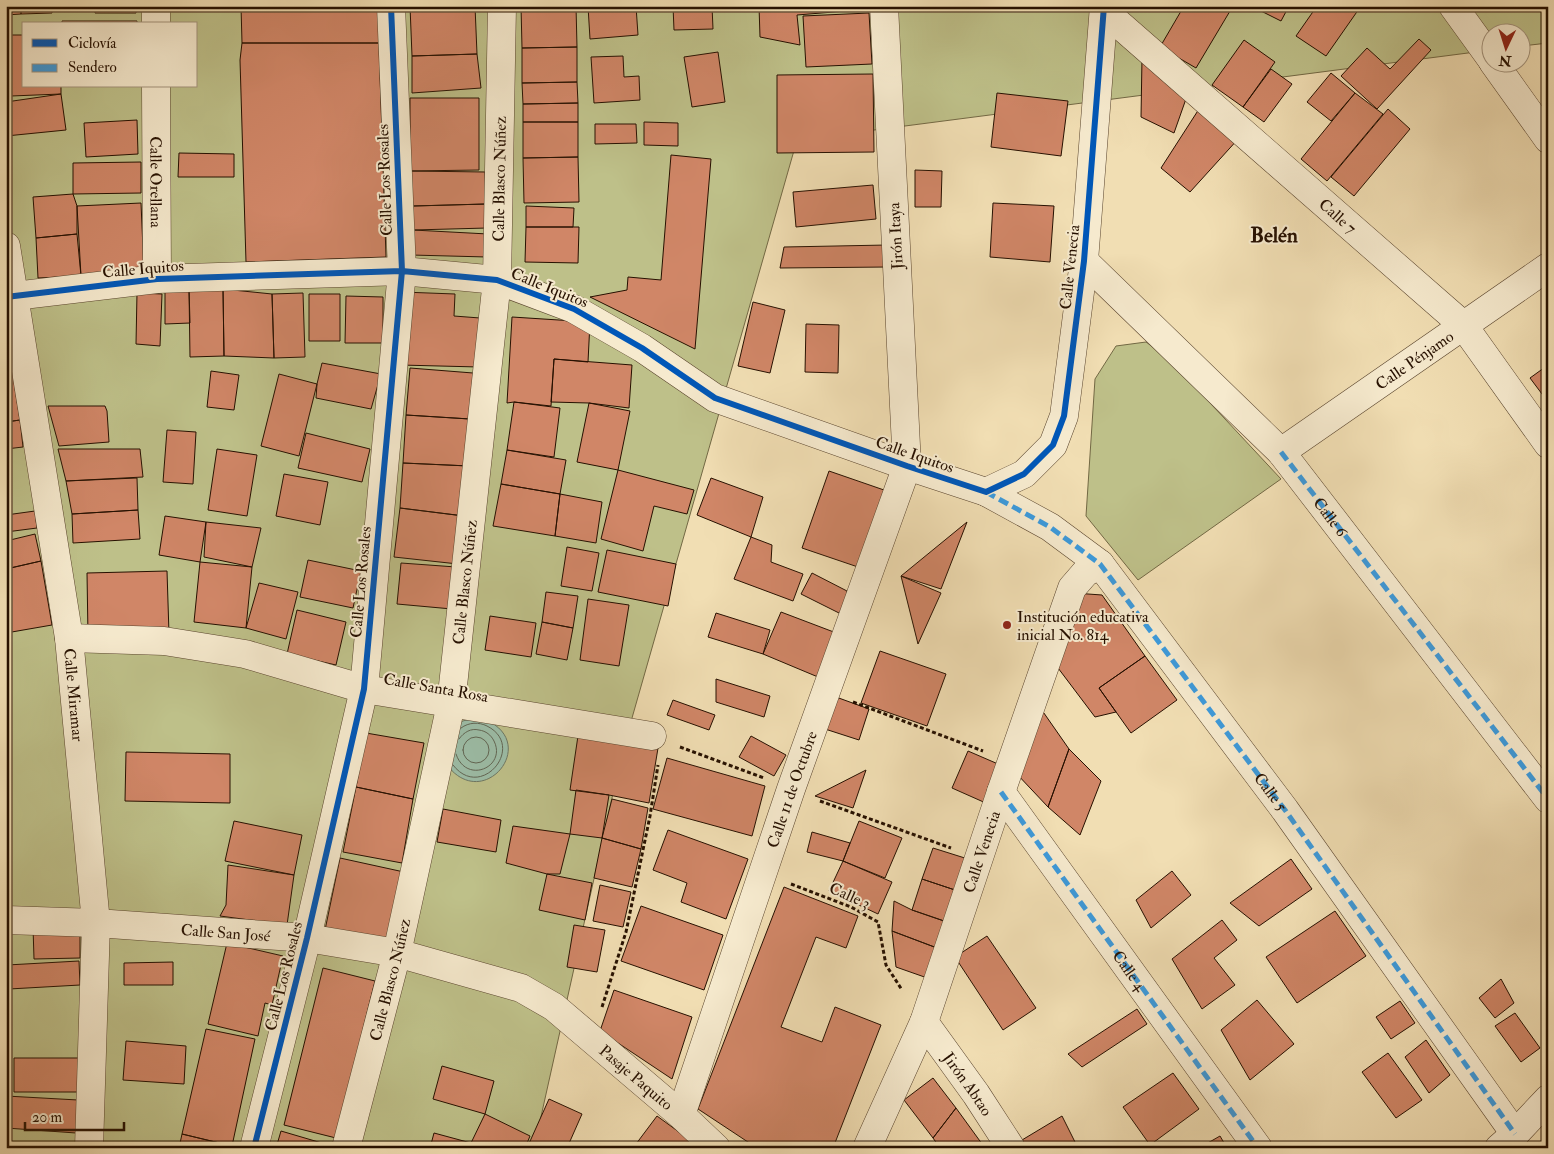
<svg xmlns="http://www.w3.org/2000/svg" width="1554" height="1154" font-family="'IM FELL Double Pica',serif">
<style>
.green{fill:#bec089;stroke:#726844;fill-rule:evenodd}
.water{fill:#9cbda7;stroke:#6d7864}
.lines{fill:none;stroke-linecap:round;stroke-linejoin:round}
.shore{stroke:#616654;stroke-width:1}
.building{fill:#d08667;stroke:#261000}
.minor-casing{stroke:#59442d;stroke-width:29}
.path{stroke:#261000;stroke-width:3;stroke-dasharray:4 2.5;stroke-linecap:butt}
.minor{stroke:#f6eace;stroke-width:28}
.quiet{stroke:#3c9adc;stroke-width:5;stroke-dasharray:10 5;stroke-linecap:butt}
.cycleway-casing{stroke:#f6eace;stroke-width:9}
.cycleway{stroke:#0057b8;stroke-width:6}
.poi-dot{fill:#8f2418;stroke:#f6eace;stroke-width:2}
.labels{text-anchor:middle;stroke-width:4;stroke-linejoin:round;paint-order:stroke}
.street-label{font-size:16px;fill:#261000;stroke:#f6eace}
.poi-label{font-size:16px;fill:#261000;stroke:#f6eace;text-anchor:start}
.district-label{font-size:21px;font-weight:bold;fill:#261000;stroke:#f6eace}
</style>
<rect width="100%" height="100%" fill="#f1deb3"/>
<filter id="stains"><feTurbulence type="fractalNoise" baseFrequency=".004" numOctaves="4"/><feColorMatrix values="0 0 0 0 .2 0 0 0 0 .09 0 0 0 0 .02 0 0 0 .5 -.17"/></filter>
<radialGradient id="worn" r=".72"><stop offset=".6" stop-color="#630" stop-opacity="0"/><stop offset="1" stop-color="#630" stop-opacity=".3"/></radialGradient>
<path class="green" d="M6,6H1548V43L1522,46V32H1492L1491,50L797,140L622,753L534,1148H6ZM24,24H196V86H24Z
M1146,342L1169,359L1281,479L1138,580L1086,516L1095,379L1116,346Z"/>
<path class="water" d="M473,718C480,720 489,721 495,725C533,752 481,810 447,765L454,727L463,721Z"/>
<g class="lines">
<path class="shore" d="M463 750a13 13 0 1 1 26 0a13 13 0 1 1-26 0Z
M456,754C466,785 507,767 494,741C491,735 486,731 479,730C471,728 464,732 459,739
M453,765C481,802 527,746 487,726C479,722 469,722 461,728"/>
</g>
<path class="building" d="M6,6H21V14L6,15Z
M21,6H52V13L21,14Z
M95,6H136V13H95Z
M241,6H379V43H242Z
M410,6H475L477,54L412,56Z
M521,6H576L577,47L522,48Z
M588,6H636L638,35L590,39Z
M673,6H712L713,29L674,30Z
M759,6H857L858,10L797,15L800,45L760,37Z
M1184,6H1233L1196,68L1160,47Z
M1251,6H1289L1281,21Z
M1317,6H1361L1326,56L1296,36Z
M869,13L872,64L806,67L803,16Z
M62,21H137V24H62Z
M8,35H24V86H61V94L11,96Z
M1419,39L1431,50L1377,109L1341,76L1367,48L1390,69Z
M1244,40L1275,62L1243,107L1212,85Z
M242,43H379L386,257L246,262L240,60Z
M577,47V82L522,83V48Z
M718,52L725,102L692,107L684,57Z
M477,54L481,88L412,93V56Z
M623,56L624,77L639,76L640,100L594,103L591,57Z
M1142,58L1187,96L1174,133L1141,117Z
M1271,69L1292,84L1264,122L1243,107Z
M1331,73L1355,93L1331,121L1307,102Z
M873,74L874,152L777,153V75Z
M577,82L578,103L523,104L522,83Z
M997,93L1068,101L1061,156L991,147Z
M1355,93L1383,114L1327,181L1301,159Z
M61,94L66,130L6,136V102Z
M410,98H479V170L410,171Z
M578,103V122H523V104Z
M1199,109L1239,138L1190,192L1161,168Z
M1388,109L1410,129L1354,196L1331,177Z
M137,120L138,154L86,157L84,123Z
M523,122H578V157L523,158Z
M644,122L678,123V146L644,145Z
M595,124H636L637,143L595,144Z
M179,153L234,154V177H178Z
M671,155L711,159L695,349L590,297L627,290L628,277L661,280Z
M578,157L579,202L524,203L523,158Z
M141,162V193L73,194V163Z
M915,170L942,171L941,207H915Z
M410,171L485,172L486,204L413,206Z
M873,185L876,219L796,227L793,192Z
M73,194L77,206V234L36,238L33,197Z
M141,203L144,272L81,276L77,206Z
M993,203L1054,206L1050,262L990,257Z
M486,204L487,228L413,230V206Z
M526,206L574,208L573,227H526Z
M526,227H579L578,263L525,262Z
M413,230L488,234L487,257L411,255Z
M77,234L81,276L38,278L36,238Z
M887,245L888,267L780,268L784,247Z
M189,289H223L224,356L190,357Z
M189,289L190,323L165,324V290Z
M223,289L272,294L274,358L224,356Z
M402,292L455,294L454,316L480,318L479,367L400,365Z
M137,293L162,294L160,346L136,344Z
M303,293L305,357L274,358L272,294Z
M309,294H340V341H309Z
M346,296L383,297V343H345Z
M753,302L785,310L770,373L738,366Z
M512,317L590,322L588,362L554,359L551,406L514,402L507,403Z
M806,324L839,325L838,373L805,372Z
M554,359L632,365L629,408L589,403L551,402Z
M11,363L20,420L6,422V364Z
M322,363L381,374L371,409L316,398L317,384Z
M1548,365V402L1530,378Z
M410,368L473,373L470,419L406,415Z
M211,371L239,375L234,410L207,407Z
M279,374L317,384L299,456L261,446Z
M514,402L560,408L554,457L507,450Z
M589,403L630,411L618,470L577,462Z
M48,406H105L107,411L109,442L59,446Z
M406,415L470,419L469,466L403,463Z
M20,420L23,447L6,449V422Z
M167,430L196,432L193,484L163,482Z
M306,433L370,449L362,482L298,468Z
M58,449H140L143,477L66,481Z
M217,449L257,455L247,516L208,510Z
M507,450L566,460L560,494L501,484Z
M403,463L469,466L464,516L400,508Z
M618,470L694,490L687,514L654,506L643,551L601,539Z
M829,471L884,490L858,567L802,548Z
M284,474L328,482L320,525L276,516Z
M137,478L138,510L72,514L66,481Z
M711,478L763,497L751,537L697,515Z
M501,484L560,494L555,536L493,526Z
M560,494L602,502L596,543L555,536Z
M400,508L464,516L458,564L394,557Z
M138,510L140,539L73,543L72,514Z
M35,511L37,528L6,532V515Z
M165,516L206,522L200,562L159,555Z
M206,522L261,528L252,567L204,557Z
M967,522L941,589L901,576Z
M35,534L41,561L6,569V541Z
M751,537L772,545L771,562L803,574L793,601L734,579Z
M567,547L599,553L592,591L561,586Z
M607,550L676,564L668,606L598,592Z
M308,560L361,571L353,608L300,597Z
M41,561L52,625L6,633V569Z
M200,562L252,567L246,628L194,622Z
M401,563L456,567L452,609L397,604Z
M167,571L169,634L88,636L87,573Z
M812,573L847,591L843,615L801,594Z
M901,576L941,593L918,644Z
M259,583L298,592L286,639L246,628Z
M546,592L578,596L573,628L542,622Z
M1074,593L1102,595L1145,656L1099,688L1116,712L1095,717L1052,660Z
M588,599L629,605L619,666L580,660Z
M297,610L346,622L336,665L287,654Z
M781,612L839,634L818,677L763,654Z
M716,613L770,630L763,654L708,637Z
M490,616L536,623L531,657L485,650Z
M542,622L573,628L567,660L536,654Z
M880,651L946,674L927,726L861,703Z
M1145,656L1177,700L1131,733L1099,688Z
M716,679L770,696L764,717L716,702Z
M836,697L869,709L859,740L825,729Z
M673,700L715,715L709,730L667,715Z
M1039,706L1069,749L1048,807L1015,772Z
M579,729L659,742L649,803L609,795L570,790Z
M366,733L424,743L413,799L356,787Z
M751,736L786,755L774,776L739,757Z
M1069,749L1101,781L1080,835L1048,807Z
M968,751L1005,767L988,804L952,788Z
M126,752L230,754V803L125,801Z
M667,758L765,786L752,836L653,809Z
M866,770L853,808L815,796Z
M356,787L413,799L402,863L343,852Z
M576,790L609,795L602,838L570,834Z
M612,799L648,808L641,849L602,838Z
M443,809L501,820L496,852L437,842Z
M234,821L302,835L294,875L225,861Z
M859,821L902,838L885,878L843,861Z
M513,826L570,834L560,874H547L506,863Z
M668,830L748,859L726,919L681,902L687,883L653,870Z
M812,832L850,843L843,861L807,852Z
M602,838L641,849L632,887L594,878Z
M933,848L968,859L958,891L922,879Z
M340,858L404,872L389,944L325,930Z
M1291,859L1312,889L1259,926L1230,903Z
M843,861L892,882L878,914L829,891Z
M228,865L294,875L287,925L220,916L226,905Z
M1172,871L1191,895L1151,928L1136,900Z
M547,874L592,883L585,920L539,910Z
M922,879L958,891L947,922L912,910Z
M600,885L631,892L623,927L593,921Z
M784,887L858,916L846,948L816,937L781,1027L822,1042L835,1007L881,1025L833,1148H757L698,1109Z
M894,901L912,910L947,922L945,951L892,931Z
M641,906L723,935L704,990L621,961Z
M1335,911L1366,956L1297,1003L1266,957Z
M1222,920L1237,940L1214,958L1235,985L1202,1009L1172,959Z
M6,921H10L9,963H6Z
M574,925L605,930L597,972L567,967Z
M80,926V958L34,959L33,927Z
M892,931L945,951L933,980L896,967Z
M987,936L1036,1008L1003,1030L955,957Z
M227,943L283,956L272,1005L265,1003L258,1036L208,1024Z
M79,961L80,985L9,989L7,965Z
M173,962V985H124V963Z
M323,968L375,981L336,1138L284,1125Z
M1501,979L1514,1003L1495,1018L1479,998Z
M614,990L692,1017L672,1079L600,1031Z
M1257,1000L1294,1044L1250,1080L1221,1030Z
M1400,1001L1415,1023L1391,1039L1376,1017Z
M1137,1009L1147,1024L1082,1067L1068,1054Z
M1515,1013L1540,1048L1521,1062L1495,1026Z
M206,1029L255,1039L232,1146L182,1134Z
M1426,1040L1450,1075L1429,1093L1405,1057Z
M126,1041L186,1046L184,1084L123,1080Z
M1388,1053L1422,1100L1396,1118L1362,1072Z
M14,1058H83V1092H14Z
M442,1066L494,1081L485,1114L433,1099Z
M1173,1073L1199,1109L1150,1145L1123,1107Z
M933,1078L956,1108L933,1138L904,1100Z
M6,1096L78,1100L76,1133L6,1128Z
M549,1099L582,1114L567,1148H527Z
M956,1108L985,1148H940L933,1138Z
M485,1114L530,1136L525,1148H482L471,1143Z
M657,1116L694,1143L690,1148H633Z
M1062,1116L1078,1148H1020L1017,1143Z
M281,1131L332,1146L331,1148H276Z
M434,1133L471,1143L470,1148H430Z
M182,1134L232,1146V1148H179Z
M1220,1136L1227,1148H1199Z"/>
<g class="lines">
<defs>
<g id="minor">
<path d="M156,6V24"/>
<path d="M1453,6L1492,60"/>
<path id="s1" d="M1104,11L1463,325L1548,444"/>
<path d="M1493,62L1548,139"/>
<path id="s2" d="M156,86L157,279"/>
<path id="s3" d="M6,246L69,638L96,923L89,1148"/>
<path id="s4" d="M1084,261L1281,452L1548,799"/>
<path d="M6,297L157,279L402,271L497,280L574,309L642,348L715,398L907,466L986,492L1050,527L1100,564L1285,810L1515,1134"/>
<path id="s5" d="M1281,452L1548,267"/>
<path d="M986,492L1024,474L1053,445L1064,416L1084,261L1104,6"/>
<path d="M69,638L164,641L245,654L364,689L652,736"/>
<path id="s6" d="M1001,792L1258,1148"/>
<path id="s7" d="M6,920L96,923L307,938L397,953L521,988L554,1007L681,1115L716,1148"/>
<path id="s8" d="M924,1022L976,1094L1011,1148"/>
<path id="s9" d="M681,1115L791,789L907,466L884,6"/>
<path d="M254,1148L307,938L364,689L402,271L391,6"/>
<path id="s10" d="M346,1148L397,953L451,704L497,280L502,6"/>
<path id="s11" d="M867,1148L924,1022L1001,792L1072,588L1085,573L1100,564"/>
<path d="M1499,1148L1515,1134L1548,1099"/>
</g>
</defs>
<use href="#minor" class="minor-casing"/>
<path class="path" d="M853,702L983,751
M680,747L764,778
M820,801L951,848
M791,884L851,907L878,922L886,965L902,990
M602,1007L626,932L650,816L658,765"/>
<use href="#minor" class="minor"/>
<g class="quiet">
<path d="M1281,452L1548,799"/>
<path id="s12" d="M986,492L1050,527L1100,564L1285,810L1515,1134"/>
<path d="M1001,792L1258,1148"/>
</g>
<defs>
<path id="cycleway" d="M6,297L157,279L402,271L497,280L574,309L642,348L715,398L907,466L986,492L1024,474L1053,445L1064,416L1084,261L1104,6
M254,1148L307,938L364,689L402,271L391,6"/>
</defs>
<use href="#cycleway" class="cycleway-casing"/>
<use href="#cycleway" class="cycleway"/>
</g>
<circle class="poi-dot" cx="1007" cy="625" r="5"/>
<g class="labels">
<g class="street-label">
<text dy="6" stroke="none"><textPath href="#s10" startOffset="984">Calle Blasco Núñez</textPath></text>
<text transform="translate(384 180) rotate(-92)" y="6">Calle Los Rosales</text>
<text dy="6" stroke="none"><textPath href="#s2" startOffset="96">Calle Orellana</textPath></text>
<text dy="6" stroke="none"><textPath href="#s1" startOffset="311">Calle 7</textPath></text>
<text transform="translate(895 236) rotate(-93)" y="6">Jirón Itaya</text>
<text transform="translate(1069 267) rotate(-84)" y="6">Calle Venecia</text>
<text transform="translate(143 268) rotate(-5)" y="6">Calle Iquitos</text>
<text transform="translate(550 287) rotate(22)" y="6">Calle Iquitos</text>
<text dy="6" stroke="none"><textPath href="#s5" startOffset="162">Calle Pénjamo</textPath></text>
<text transform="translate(915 454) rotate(19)" y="6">Calle Iquitos</text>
<text dy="6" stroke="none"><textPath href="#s4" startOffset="356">Calle 6</textPath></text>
<text transform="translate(360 582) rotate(-85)" y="6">Calle Los Rosales</text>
<text dy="6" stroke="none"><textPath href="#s10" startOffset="579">Calle Blasco Núñez</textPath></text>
<text transform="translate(436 687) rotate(10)" y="6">Calle Santa Rosa</text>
<text dy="6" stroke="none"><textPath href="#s3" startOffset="454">Calle Miramar</textPath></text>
<text dy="6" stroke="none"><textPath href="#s9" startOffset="344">Calle 11 de Octubre</textPath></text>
<text dy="6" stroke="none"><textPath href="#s12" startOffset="420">Calle 5</textPath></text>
<text dy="6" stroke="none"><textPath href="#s11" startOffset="318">Calle Venecia</textPath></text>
<text transform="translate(850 895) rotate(24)" y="6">Calle 3</text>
<text dy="6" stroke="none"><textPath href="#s7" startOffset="220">Calle San José</textPath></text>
<text dy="6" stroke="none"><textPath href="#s6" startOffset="220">Calle 4</textPath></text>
<text transform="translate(283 976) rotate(-76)" y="6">Calle Los Rosales</text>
<text dy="6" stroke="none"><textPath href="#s10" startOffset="174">Calle Blasco Núñez</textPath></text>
<text dy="6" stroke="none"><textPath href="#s7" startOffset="668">Pasaje Paquito</textPath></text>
<text dy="6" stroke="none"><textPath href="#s8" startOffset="76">Jirón Abtao</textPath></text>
</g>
<g class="poi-label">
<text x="1017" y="622">Institución educativa<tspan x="1017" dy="18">inicial No. 814</tspan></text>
</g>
<g class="district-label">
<text x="1274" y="242">Belén</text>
</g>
</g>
<rect width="1554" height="1154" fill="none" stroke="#f1deb3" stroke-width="25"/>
<rect x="8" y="8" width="1539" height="1139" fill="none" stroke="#261000" stroke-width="2.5"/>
<rect x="12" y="12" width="1529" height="1129" fill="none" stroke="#261000"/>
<rect x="22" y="22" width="175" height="65" fill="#f6eace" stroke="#a3937c"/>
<rect x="32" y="39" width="25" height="8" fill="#0057b8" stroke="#a3937c"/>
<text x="68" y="48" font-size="15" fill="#261000">Ciclovía</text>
<rect x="32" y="64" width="25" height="8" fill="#3c9adc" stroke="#a3937c"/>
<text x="68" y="72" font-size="15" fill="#261000">Sendero</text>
<g transform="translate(1506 48) rotate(184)"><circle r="24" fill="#f6eace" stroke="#a3937c"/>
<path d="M0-4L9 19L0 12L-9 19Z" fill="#8f2418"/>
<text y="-8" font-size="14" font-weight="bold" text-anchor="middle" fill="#261000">N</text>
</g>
<path d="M25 1122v8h99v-8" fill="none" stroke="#261000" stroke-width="2.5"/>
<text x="32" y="1122" font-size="15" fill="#261000" stroke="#f6eace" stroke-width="4" paint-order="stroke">20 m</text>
<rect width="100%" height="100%" filter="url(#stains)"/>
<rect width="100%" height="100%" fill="url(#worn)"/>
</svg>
